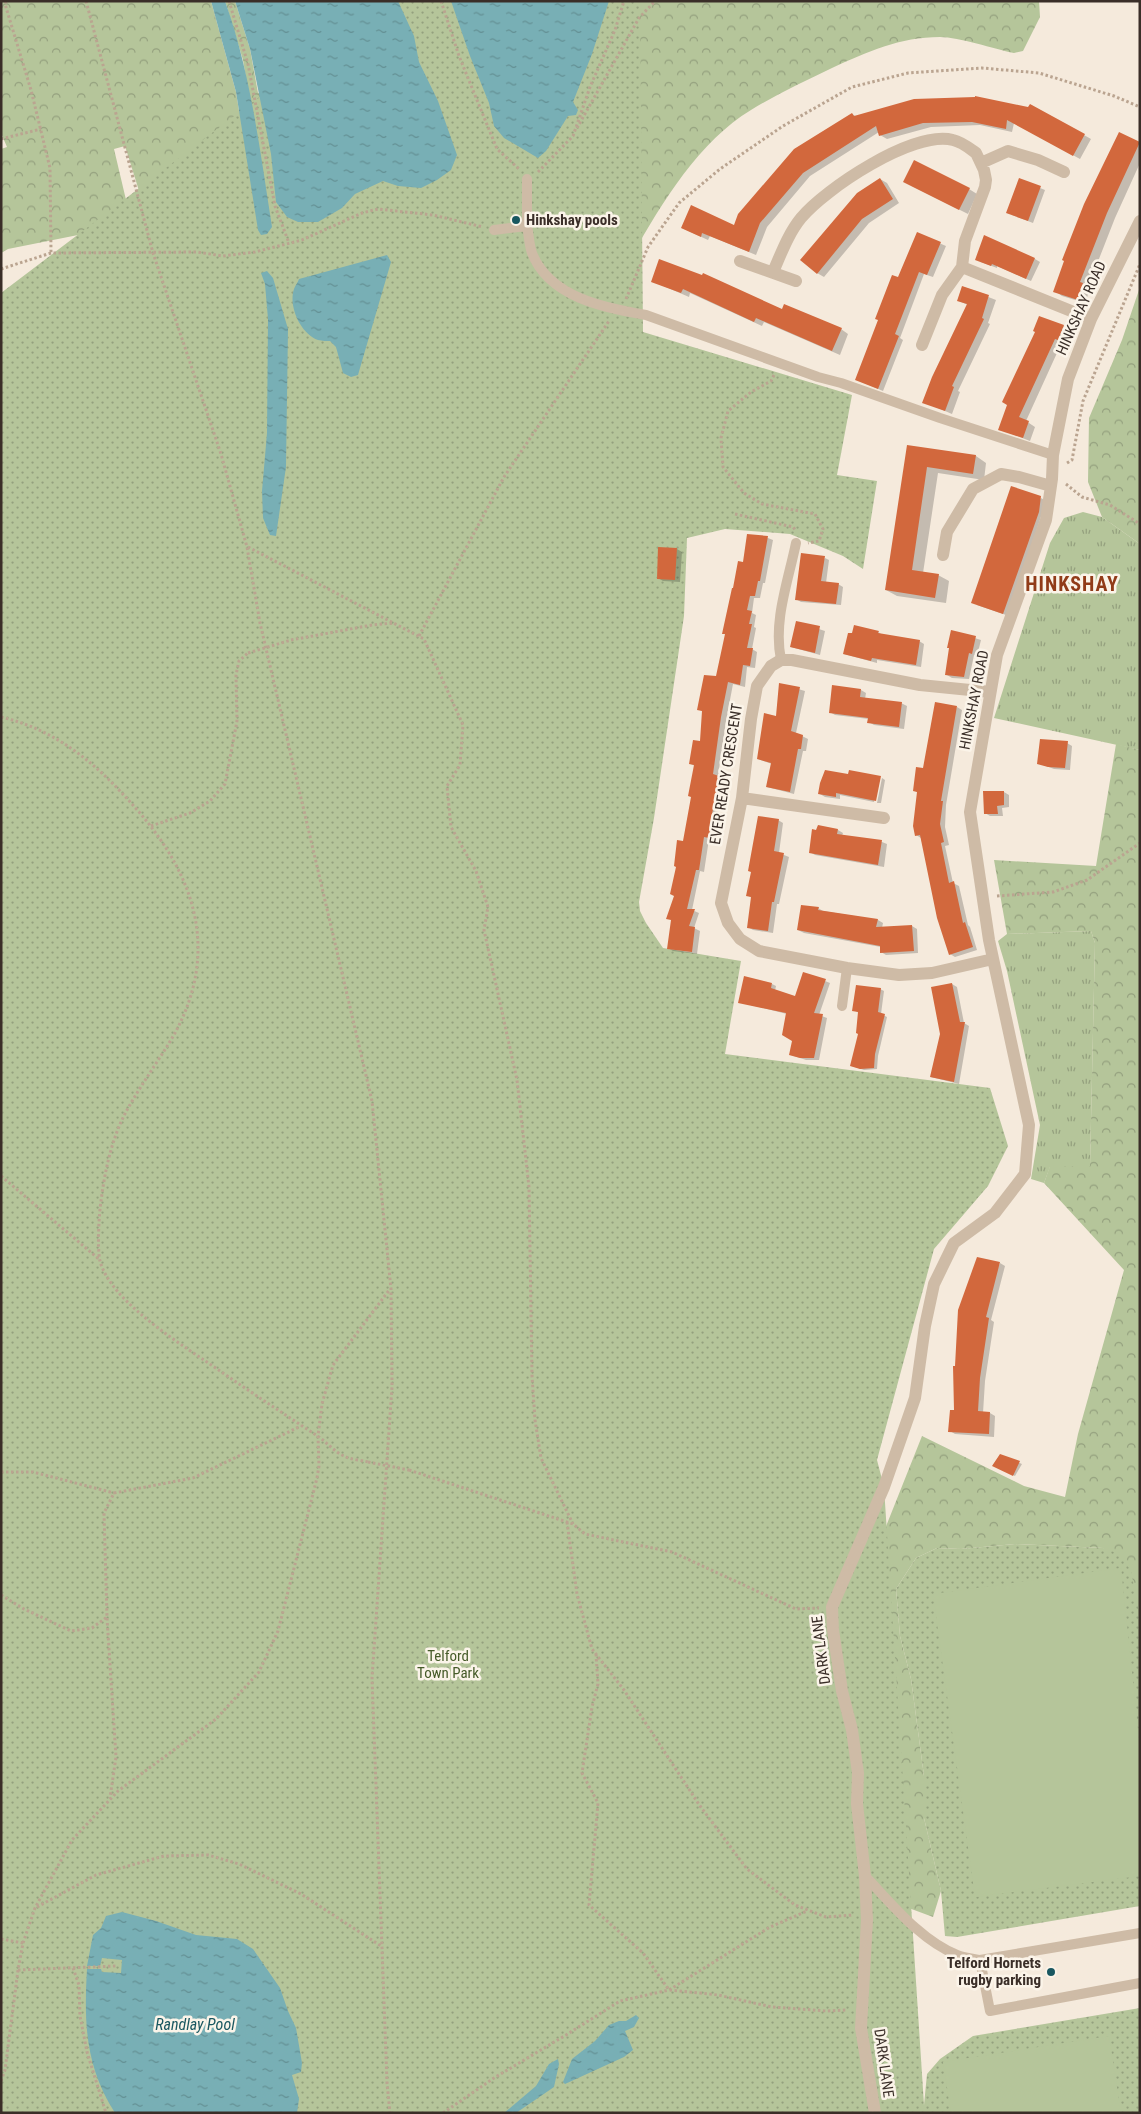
<svg xmlns="http://www.w3.org/2000/svg" width="1141" height="2114" font-family="'Roboto Condensed',sans-serif">
<style>
.grass{fill:url(#grass-tufts)}
.forest{fill:url(#forest-crowns)}
.park{fill:url(#park-dots)}
.garden{fill:#b5c59a}
.water{fill:url(#water-ripples)}
.shadow{fill:#0003}
.building{fill:#d2683d}
.lines{fill:none;stroke-linecap:round;stroke-linejoin:round}
.path{stroke:#baa490;stroke-width:3;stroke-dasharray:2.5 2.5;stroke-linecap:butt}
.service{stroke:#cebba6;stroke-width:10}
.minor{stroke:#cebba6;stroke-width:12}
.path-bridge{stroke:#baa490;stroke-width:3;stroke-dasharray:2.5 2.5;stroke-linecap:butt}
.poi-dot{fill:#195760;stroke:#fbf4e9;stroke-width:2}
.labels{text-anchor:middle;stroke-width:5;stroke-linejoin:round;paint-order:stroke}
.poi-label{font-size:15px;font-weight:bold;fill:#3a2e28;stroke:#fbf4e9;text-anchor:start}
.street-label{font-size:15px;fill:#3a2e28;stroke:#fbf4e9}
.park-label{font-size:15px;fill:#465b29;stroke:#fbf4e9}
.water-label{font-size:16px;font-style:italic;fill:#195760;stroke:#fbf4e9}
.district-label{font-size:20px;font-weight:bold;letter-spacing:1px;fill:#913b18;stroke:#fbf4e9}
</style>
<defs>
<pattern id="grass-tufts" width="24" height="20" patternUnits="userSpaceOnUse" patternTransform="scale(1.25)"><rect width="24" height="20" fill="#b5c59a"/><path d="M3 7l-1-3M5 7V3M7 7l1-3M15 17l-1-3M17 17v-4M19 17l1-3" fill="none" stroke="#94a07e"/></pattern>
<pattern id="forest-crowns" width="20" height="18" patternUnits="userSpaceOnUse" patternTransform="scale(1.25)"><rect width="20" height="18" fill="#b5c59a"/><path d="M2 6a3 3 0 1 1 6 0M12 15a3 3 0 1 1 6 0" fill="none" stroke="#94a07e"/></pattern>
<pattern id="park-dots" width="8" height="8" patternUnits="userSpaceOnUse" patternTransform="scale(1.25)"><rect width="8" height="8" fill="#b5c59a"/><path d="M2 2h.1M6 6h.1" fill="none" stroke="#94a07e" stroke-width="1.8" stroke-linecap="round"/></pattern>
<pattern id="water-ripples" width="26" height="14" patternUnits="userSpaceOnUse" patternTransform="scale(1.25)"><rect width="26" height="14" fill="#78afb5"/><path d="M2 4q2-2 4 0t4 0M15 11q2-2 4 0t4 0" fill="none" stroke="#638f93"/></pattern>
</defs>
<rect width="100%" height="100%" fill="#f5eadc"/>
<path class="grass" d="M1083,512L1102,517L1140,544V750L994,718L1050,543L1064,518Z
M1091,931L1095,943L1090,1166L1050,1167L1044,1183L1031,1179L1040,1125L1007,971L998,941L1007,934Z"/>
<path class="forest" d="M1,1H211L236,92L258,230L247,84L243,60L225,1H235L250,49L258,93L609,1H1039L1040,17L1023,51L1014,53C994,49 959,37 940,37C900,37 867,52 832,68C805,81 777,94 751,110C690,147 647,227 615,288L150,226L125,146L114,149L135,238L83,234L8,249L1,253V149L7,147L1,133Z
M1140,287V544L1102,517L1088,482L1089,418L1122,340Z
M1116,744L1140,750V1624L1103,1548L1015,1544L961,1549L937,1548L916,1558L896,1589L900,1636L911,1679L924,1776V1818L941,1891L933,1917L906,1907L875,1554L922,1436L1024,1486L1065,1497L1078,1434L1124,1270L1044,1183L1050,1166H1090L1095,943L1091,931L1007,934L994,860L1096,866Z"/>
<path class="park" d="M386,1H640L643,332L852,395L837,475L877,481L863,569L843,556L790,534L725,529L687,538L684,616L654,818L639,902L640,911L646,923L663,948L741,961L725,1054L990,1088L1008,1146L988,1186L934,1249L877,1460L884,1487L924,2105L927,2074L940,2059L973,2036L1140,2008V2113H1V293Z
M1015,1544L1103,1548L1120,1554L1131,1571L1140,1618V1906L957,1937L945,1936L941,1891L924,1818V1776L911,1679L900,1636L896,1589L916,1558L937,1548L961,1549Z"/>
<path class="garden" d="M1121,1568L1140,1748V1876L975,1897L933,1594Z
M1109,2036L1121,2113H951L943,2062Z"/>
<path class="water" d="M211,1H225C251,74 260,151 272,227L267,234L261,235L258,230L236,92Z
M235,1H398L414,36L419,62L438,101L457,155L451,170L437,180L421,188L398,186L383,181L355,194L342,208L318,222H298L287,217L276,202L271,154L250,49Z
M451,1H609L592,54L573,102L578,110L576,115L568,116L546,151L538,158L504,138L494,126L489,103L470,56Z
M387,255L391,262L360,368L358,375L351,377L343,373L336,347L330,341C327,341 322,341 318,340C301,334 288,307 294,289C295,286 298,282 299,279Z
M267,271L273,278L288,329L286,467L276,536L270,535L263,518L262,491L267,433L268,319L265,284L261,273Z
M122,1912L156,1921L196,1935L237,1939L253,1949L280,1988L288,2011L296,2028L302,2063L301,2072L292,2075L299,2099L297,2113H115C85,2066 84,2023 87,1969H101L102,1972L121,1973L122,1960L102,1958L100,1966H87L93,1935L101,1928L106,1916Z
M636,2015L639,2018L634,2027L625,2031L633,2050L624,2057L565,2084L563,2082L572,2059L595,2041L609,2025L619,2021H626Z
M558,2059L559,2064L554,2087L516,2113H504L536,2086L549,2064Z"/>
<path class="shadow" d="M1031,105L1091,139L1080,159L1014,123L1012,132L980,125L931,127L887,139L880,135L879,132L810,176L767,227L756,255L710,236L708,240L682,228L734,227L852,114L857,117L1029,109Z
M1139,143L1140,163L1115,218L1088,287L1090,289L1085,303L1062,296L1055,291Z
M880,179L887,183L899,203L869,223L824,277L817,273Z
M912,186L969,189L977,194L968,214Z
M1040,188L1045,190L1033,223L1012,215Z
M918,234L946,246L933,277L924,274L900,338L903,340L883,391L862,382L880,320Z
M1035,259L1040,262L1031,281L997,266V268L981,262Z
M652,281L783,311L841,329L848,334L840,355L764,322L762,326L690,293L689,297Z
M963,287L996,300L988,323L990,324L958,391L960,392L952,414L924,402L968,305L959,301Z
M1063,326L1070,330L1065,343L1062,342L1026,421L1035,427L1030,441L999,429L1009,405Z
M908,446L976,456L986,463L984,480L938,473L923,573L938,575L949,581L946,603L897,596L886,590Z
M1041,498L1046,501L1009,616L977,605Z
M748,535L768,538L773,540L765,583H763L760,598H754L752,613L756,615L754,627L756,628L752,649L757,652L755,668L747,667L745,687L733,684L726,721L718,776L724,780L715,823L717,824L714,840L709,839L704,872L700,871L692,910L699,913L694,928L700,931L697,954L673,951L668,948L693,798L695,766L691,764L701,742L703,712L699,709L717,677L726,635L723,633L744,563Z
M677,549L682,552L680,582L663,581L658,578Z
M825,558L829,560L826,583L838,584L843,587L841,605L801,602L796,599Z
M797,622L825,631L820,655L791,647Z
M952,631L981,640L977,656L974,655L969,679L952,678L947,675Z
M878,632L884,636L919,641L924,644L921,667L877,660V663L844,654Z
M781,684L805,691L796,733L808,739L806,751H803L794,794L767,787L772,764L758,759L777,718Z
M834,687L861,690L866,693L865,699L901,703L907,706L904,729L874,725L869,722V719L835,715L830,712Z
M957,707L962,710L946,805L945,827L949,845L945,846L953,883L959,886L968,925L970,927L977,950L955,957L950,954L921,838L916,835L918,793L914,790Z
M1067,743L1072,746L1070,770L1054,769L1038,763Z
M849,775L879,777L874,802L840,795V799L825,797L820,794Z
M882,778L885,780L881,803H877Z
M1004,792L1009,795V807L1002,808L1003,816H990L985,813Z
M778,820L783,823L779,853L789,857L779,904H777L773,933L753,930L748,927L752,898L747,895L752,872Z
M818,826L838,830L843,833L842,836L882,842L887,844L884,867L815,855L810,852Z
M818,908L823,911L878,920L883,923L882,928L912,926L917,929L918,953L886,955L881,952V947L804,933L798,930Z
M825,981L830,983L819,1015L827,1018L819,1060H806L791,1055L794,1041L787,1014L739,1002L772,984L776,986L775,991L795,998Z
M952,984L957,987L964,1023L969,1026L959,1084L931,1077Z
M880,989L884,991L881,1014L887,1017L878,1056L877,1069L864,1070L852,1066L860,1034L859,1013L854,1010Z
M1000,1263L1005,1266L991,1320L994,1322L985,1381L983,1413H990L995,1416L994,1437L955,1434L950,1431L955,1412L957,1367Z
M1000,1455L1022,1464L1015,1476L993,1465Z"/>
<path class="building" d="M975,96L1028,107L1030,104L1085,134L1073,156L1007,120L1006,129L972,122L923,123L879,136L876,126L803,173L760,223L749,252L702,233L701,237L681,228L691,205L734,225L738,214L794,149L852,113L854,116L914,99L975,97Z
M1119,132L1140,142L1107,213L1080,282L1083,283L1078,300L1053,292L1064,261L1062,260L1084,204Z
M914,160L970,188L959,210L903,182Z
M880,178L893,199L862,219L817,274L800,260L857,193Z
M1019,178L1041,186L1028,221L1006,213Z
M917,232L941,242L927,275L919,272L895,334L899,336L878,389L855,380L878,320L875,319L892,275L898,277Z
M984,235L1035,258L1026,279L992,264L991,266L975,260Z
M659,259L702,275L703,273L782,309L784,304L842,328L832,351L756,318L754,322L683,289L681,293L651,282Z
M962,286L989,295L982,318L984,319L952,386L954,387L945,411L922,403L932,377L967,304L957,301Z
M1039,316L1064,325L1058,340L1055,339L1019,417L1029,421L1023,438L998,430L1007,405L1002,402L1035,332L1033,331Z
M907,445L976,455L973,474L927,467L912,570L939,574L935,598L885,590Z
M1011,486L1041,496L1039,512L1003,614L971,603Z
M747,534L768,536L760,581H758L755,596H750L747,610L752,611L749,624H752L747,648H753L750,666L743,665L740,685L728,682L721,717L713,774L719,776L711,820H713L709,838L704,837L699,870H696L687,909H695L689,926L695,927L692,952L667,949L671,920L666,919L674,896L670,894L676,867L674,866L677,840L683,841L691,797L688,796L694,765L689,764L693,740L700,741L702,711L697,710L704,675L716,676L725,634H722L732,588H733L738,561L743,562Z
M658,547L677,548L675,580L657,579Z
M801,553L825,556L821,581L839,583L836,604L795,600Z
M796,621L820,626L815,653L790,647Z
M854,625L879,631L878,633L920,640L916,665L872,658L871,661L843,654L848,633H852Z
M951,630L976,636L972,654L969,653L964,677L945,675L949,648H947Z
M779,683L800,687L791,731L803,735L801,749H798L790,792L766,787L771,763L757,759L764,713L776,716Z
M832,685L861,689L860,697L902,702L899,727L867,723L868,718L829,713Z
M935,702L957,706L941,801H943L940,824L944,842L941,843L949,883L954,881L963,923L965,922L973,947L949,955L937,918L920,835L915,836L913,826L917,792L913,791L916,767L923,768Z
M1040,739L1068,741L1065,768L1048,767L1037,764Z
M825,770L848,774L849,770L881,776L876,801L836,793V797L818,794L820,783Z
M983,791H1004V805L997,806L998,814H984Z
M758,816L779,819L774,851L784,853L774,902H772L768,931L747,928L751,897L746,896L751,872L748,871Z
M818,825L838,829L837,834L882,840L878,865L809,853L812,829L816,830Z
M801,905L819,907L818,910L878,919L876,927L912,925L914,951L880,953V946L797,930Z
M803,972L826,979L814,1013L823,1014L814,1058H800L789,1055L792,1041L782,1035L786,1013L738,1003L744,976L772,983L771,988L795,996Z
M952,983L960,1022H965L954,1082L930,1077L940,1034L931,987Z
M856,985L881,988L878,1012L885,1014L875,1054L874,1068L860,1069L850,1066L858,1034L856,1033L858,1012L852,1011Z
M977,1257L1000,1262L986,1317L989,1318L980,1378L978,1411L990,1412L989,1434L948,1432L950,1410H954L953,1366H955L958,1310Z
M1000,1454L1020,1461L1013,1476L992,1466Z"/>
<g class="lines">
<path class="path" d="M6,1L5,4L31,90L50,168L51,253
M86,1L153,253L221,454L247,547L260,623L372,1101L391,1289L392,1387L372,1678L387,2083L390,2113
M229,1L248,64L275,206L289,243
M441,1L459,56L497,149L519,169
M577,128L639,18L655,1
M1,139L41,129
M538,172L573,136L590,87L615,30L624,1
M1,269L51,253L197,252L223,256L255,252L302,240L362,213L378,209L433,215L483,227
M626,299L648,247L679,203L720,169L783,126L852,87L908,73L982,68L1039,73L1114,96L1140,107
M774,375L771,381L751,392L728,411L721,438L723,467L744,493L762,504L815,514L823,529L819,541L808,543
M1067,463L1072,460L1083,401L1140,264
M1066,484L1082,497L1110,505L1140,524
M735,514L793,527L796,531
M248,547L424,639L463,725L460,765L447,786L451,827L476,871L488,907L484,930L517,1080L529,1187L532,1376L535,1420L541,1458L573,1524
M419,636L504,477L609,321
M291,640L372,625L394,623
M1,717C60,731 100,767 139,812C196,878 219,952 175,1033C160,1059 142,1083 127,1110C112,1137 105,1170 101,1201C99,1214 97,1248 100,1261C111,1303 186,1347 220,1371C252,1393 284,1414 316,1435C326,1441 334,1452 344,1456C351,1460 361,1460 368,1462
M151,826L190,813L210,801L225,784L237,721L236,675L239,661L248,653
M997,896L1053,892L1087,880L1140,843
M1,1176L100,1260
M409,1470L573,1524L585,1534L672,1552L796,1609L819,1608
M1,1472H33L114,1493
M567,1522L577,1594L592,1649L624,1690L700,1806L747,1869L795,1905L826,1917L853,1915
M1,1595L24,1609L71,1631L92,1628L107,1617L104,1513L114,1493L193,1478L301,1426
M107,1618L116,1757L110,1798
M596,1654L598,1684L592,1707L582,1773L598,1803L589,1905L643,1953L669,1990L718,1995L772,2007L827,2011L847,2010
M37,1907L96,1875L164,1856L208,1855L239,1864L301,1894L381,1946
M1,1939L23,1943
M73,1968L79,1985L80,2016L87,2052L106,2113
M18,1970L116,1966
M1,2081L5,2070L18,1970L23,1943L35,1908L72,1840L118,1791L216,1719L259,1672L278,1631L317,1478L319,1466L318,1436L322,1404L333,1365L390,1289
M443,2113L494,2078L566,2035L620,2001L669,1990L770,1927L807,1911"/>
<path class="service" d="M527,179V226
M494,230L527,226C529,235 529,245 532,253C549,297 604,308 646,315L818,377L841,383L940,418L1053,455
M781,660C773,621 788,582 796,543
M842,1006L847,968
M865,1876C892,1904 920,1940 957,1955C964,1958 973,1959 980,1960L990,2011L1140,1983
M980,1960L1140,1933"/>
<path class="minor" d="M981,163L1008,151L1038,160L1064,172
M740,261L796,281
M773,272C781,254 788,234 801,218C825,189 913,130 953,140C962,142 969,148 976,153L984,170L986,180L985,187L965,241L962,267L1091,319
M922,345L942,295L962,267
M943,555L947,532L973,489L1001,474L1019,477L1051,486
M990,692L920,685L792,660H781L771,666L757,686L751,719L742,798L721,903L728,923L740,939L759,951L847,968L899,975L932,973L993,959
M742,798L884,818
M875,2113L861,2028L867,1920L865,1876L857,1804L858,1773L852,1730L842,1691L833,1630L832,1607L884,1487L915,1398L925,1326L934,1284L954,1243L995,1213L1025,1174L1029,1125L989,940L970,812L997,655L1046,520L1052,479L1053,455L1068,379L1091,319L1140,221"/>
<path class="path-bridge" d="M248,653L291,640
M368,1462L409,1470"/>
</g>
<g class="poi-dot">
<circle cx="516" cy="220" r="5"/>
<circle cx="1051" cy="1972" r="5"/>
</g>
<g class="labels">
<g class="poi-label">
<text x="526" y="225">Hinkshay pools</text>
<text x="1041" y="1968" text-anchor="end">Telford Hornets<tspan x="1041" dy="17">rugby parking</tspan></text>
</g>
<g class="street-label">
<text transform="translate(1081 308) rotate(-66)" y="5">HINKSHAY ROAD</text>
<text transform="translate(974 700) rotate(-79)" y="5">HINKSHAY ROAD</text>
<text transform="translate(726 774) rotate(-81)" y="5">EVER READY CRESCENT</text>
<text transform="translate(821 1650) rotate(-97)" y="5">DARK LANE</text>
<text transform="translate(884 2063) rotate(82)" y="5">DARK LANE</text>
</g>
<g class="park-label">
<text x="448" y="1661">Telford<tspan x="448" dy="17">Town Park</tspan></text>
</g>
<g class="water-label">
<text x="195" y="2030">Randlay Pool</text>
</g>
<g class="district-label">
<text x="1072" y="591">HINKSHAY</text>
</g>
</g>
<rect width="1141" height="2114" fill="none" stroke="#3a2e28" stroke-width="5"/>
</svg>
